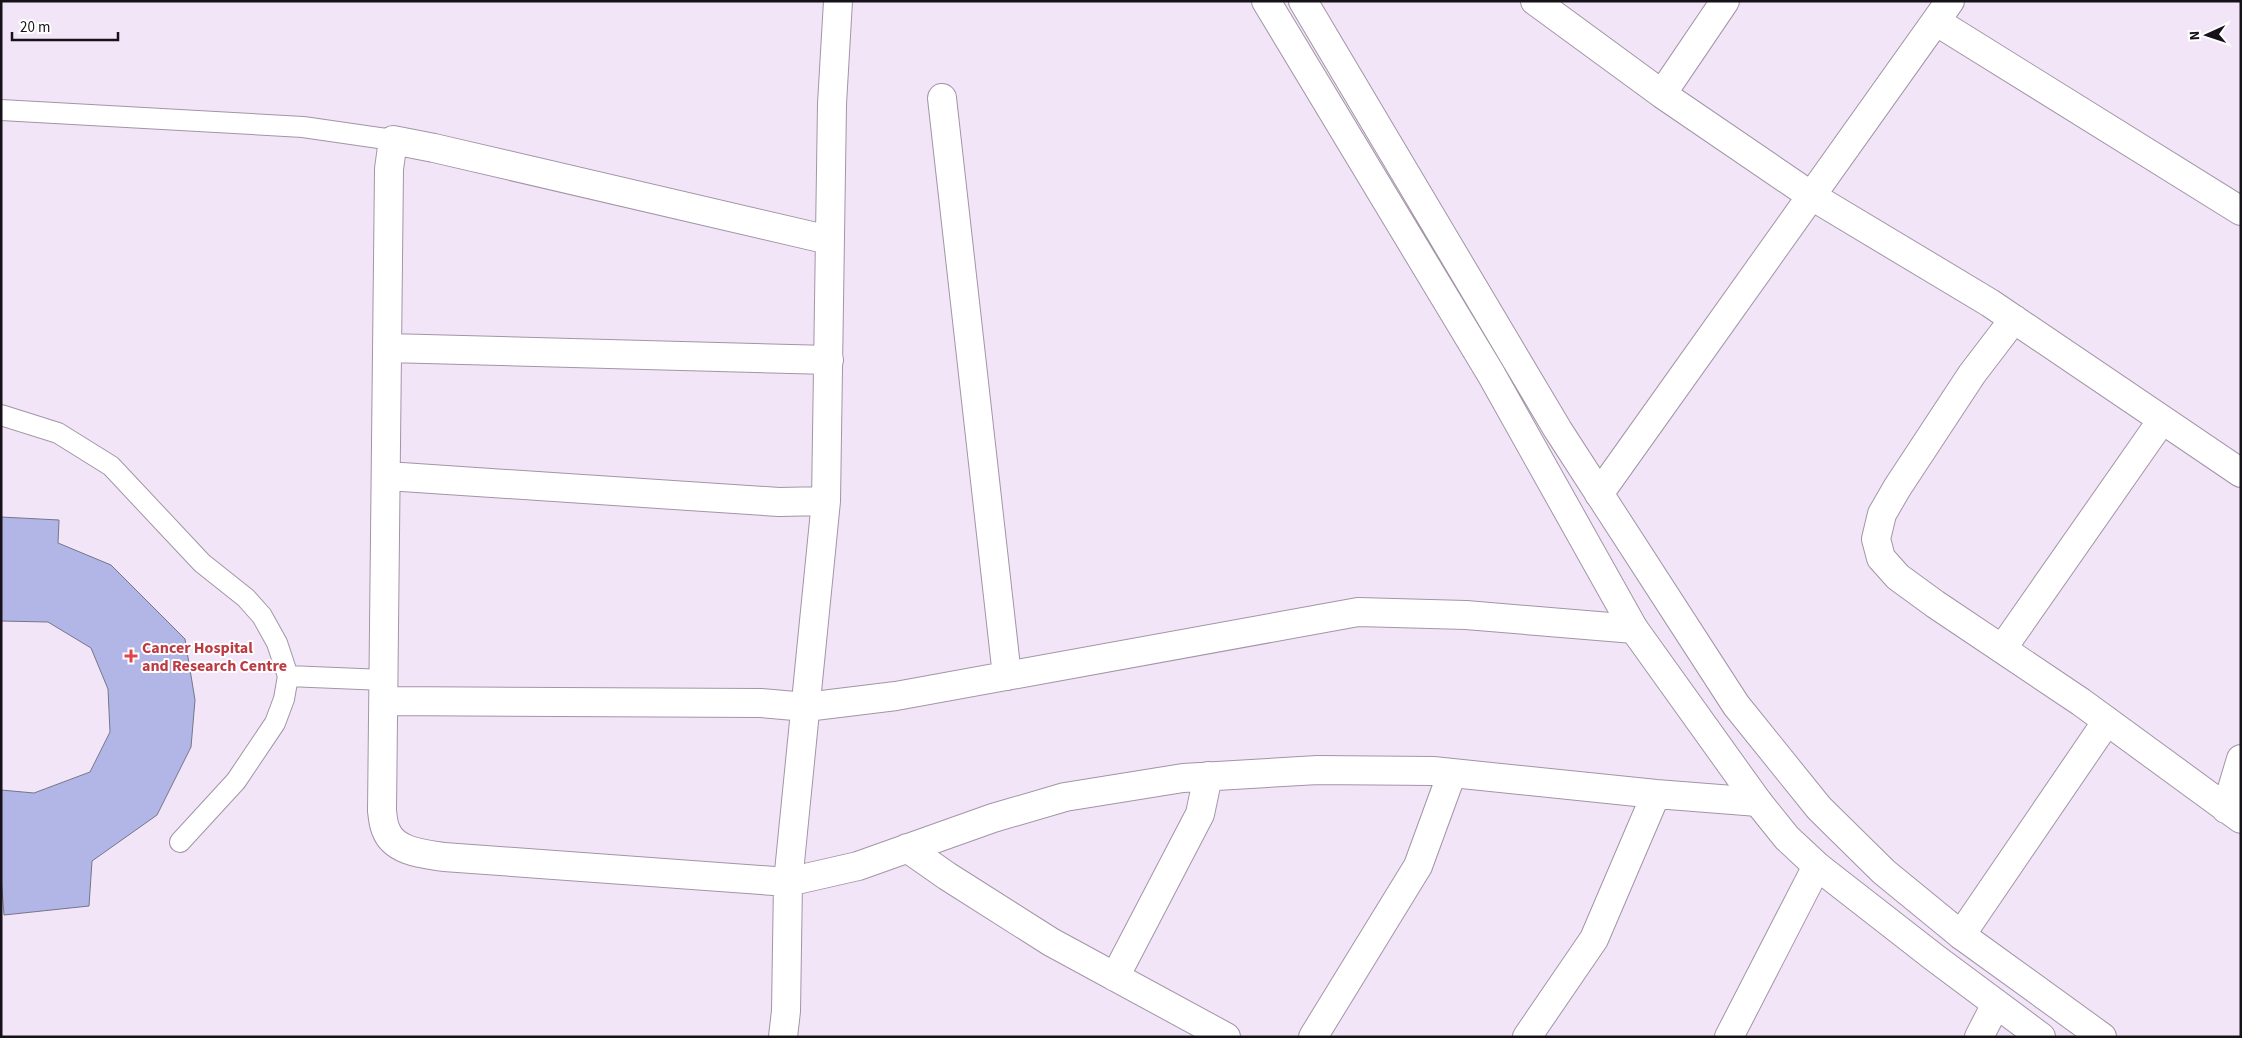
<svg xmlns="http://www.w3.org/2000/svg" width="2242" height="1038" font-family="'Source Sans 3',sans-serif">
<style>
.building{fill:#b1b6e7;stroke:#747689}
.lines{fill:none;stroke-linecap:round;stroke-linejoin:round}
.service-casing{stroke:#a295a6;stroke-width:22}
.minor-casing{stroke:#a295a6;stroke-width:30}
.secondary-casing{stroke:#a295a6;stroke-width:30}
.service{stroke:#fff;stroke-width:20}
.minor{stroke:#fff;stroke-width:28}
.secondary{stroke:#fff;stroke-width:28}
.health-dot{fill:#e0444e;stroke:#fff;stroke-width:2}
.labels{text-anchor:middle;stroke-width:4;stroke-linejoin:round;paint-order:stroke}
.health-label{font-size:16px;font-weight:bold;fill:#be3a42;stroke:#fff;text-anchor:start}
</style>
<rect width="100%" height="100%" fill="#f3e5f8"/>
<path class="building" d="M1,517L59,520L58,543L111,565L185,639L195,700L191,747L157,815L92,861L89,906L4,915L1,877V790L34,793L90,772L110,732L108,689L91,648L48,622L1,621Z"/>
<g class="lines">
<defs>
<path id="service" d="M1,110L303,127L393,140
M1,415L58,433L111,466L202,563L246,598L262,616L277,643L288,676L284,699L275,723L236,781L180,842
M288,676L384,680"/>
<path id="minor" d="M1535,1L1662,94L1810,195L1990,303L2241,473
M1937,22L2241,211
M1662,94L1725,1
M942,98L1007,676
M829,240L434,148L393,140L389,169L382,811C383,817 383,824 386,830C394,852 425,854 444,857L788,882L858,866L993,818L1065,797L1183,778L1318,770L1433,771L1656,794L1758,802
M2014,319L1972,374L1897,488L1882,514L1876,539L1881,558L1898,577L1935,604L2081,702L2241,819
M388,348L829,360
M387,476L779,502L826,501
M1599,494L1950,1
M2002,649L2162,420
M384,701L761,703L806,707L896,696L1358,612L1466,615L1634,629
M2226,809L2241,759
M907,848L947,876L1051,942L1226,1037
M1961,935L2107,721
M1115,977L1200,814L1208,776
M783,1037L786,1011L788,882L826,501L832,104L838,1
M1313,1037L1418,866L1452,773
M1527,1037L1594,939L1656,794
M1729,1037L1817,866
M1979,1037L1996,1004"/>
<path id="secondary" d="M1266,1L1491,374L1634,629L1758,802L1787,838L1817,866L1935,958L2041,1037
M1303,1L1558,430L1736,705L1819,808L1884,872L1961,935L2102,1037"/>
</defs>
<use href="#service" class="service-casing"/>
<use href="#minor" class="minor-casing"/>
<use href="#secondary" class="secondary-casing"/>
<use href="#service" class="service"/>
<use href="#minor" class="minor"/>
<use href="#secondary" class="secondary"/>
</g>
<path class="health-dot" d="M128.5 648.5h5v5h5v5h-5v5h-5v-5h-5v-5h5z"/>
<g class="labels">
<g class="health-label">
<text x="142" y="653">Cancer Hospital<tspan x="142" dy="18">and Research Centre</tspan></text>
</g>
</g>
<rect width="2242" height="1038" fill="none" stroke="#171219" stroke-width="5"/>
<g transform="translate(2207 35) rotate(267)" stroke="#ffffff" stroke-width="4" paint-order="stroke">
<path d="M0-4L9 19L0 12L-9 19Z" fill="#171219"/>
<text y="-8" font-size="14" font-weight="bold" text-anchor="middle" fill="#171219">N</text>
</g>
<path d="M12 32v8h106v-8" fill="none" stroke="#171219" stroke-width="2.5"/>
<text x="20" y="32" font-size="15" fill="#171219" stroke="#ffffff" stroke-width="4" paint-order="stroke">20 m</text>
</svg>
